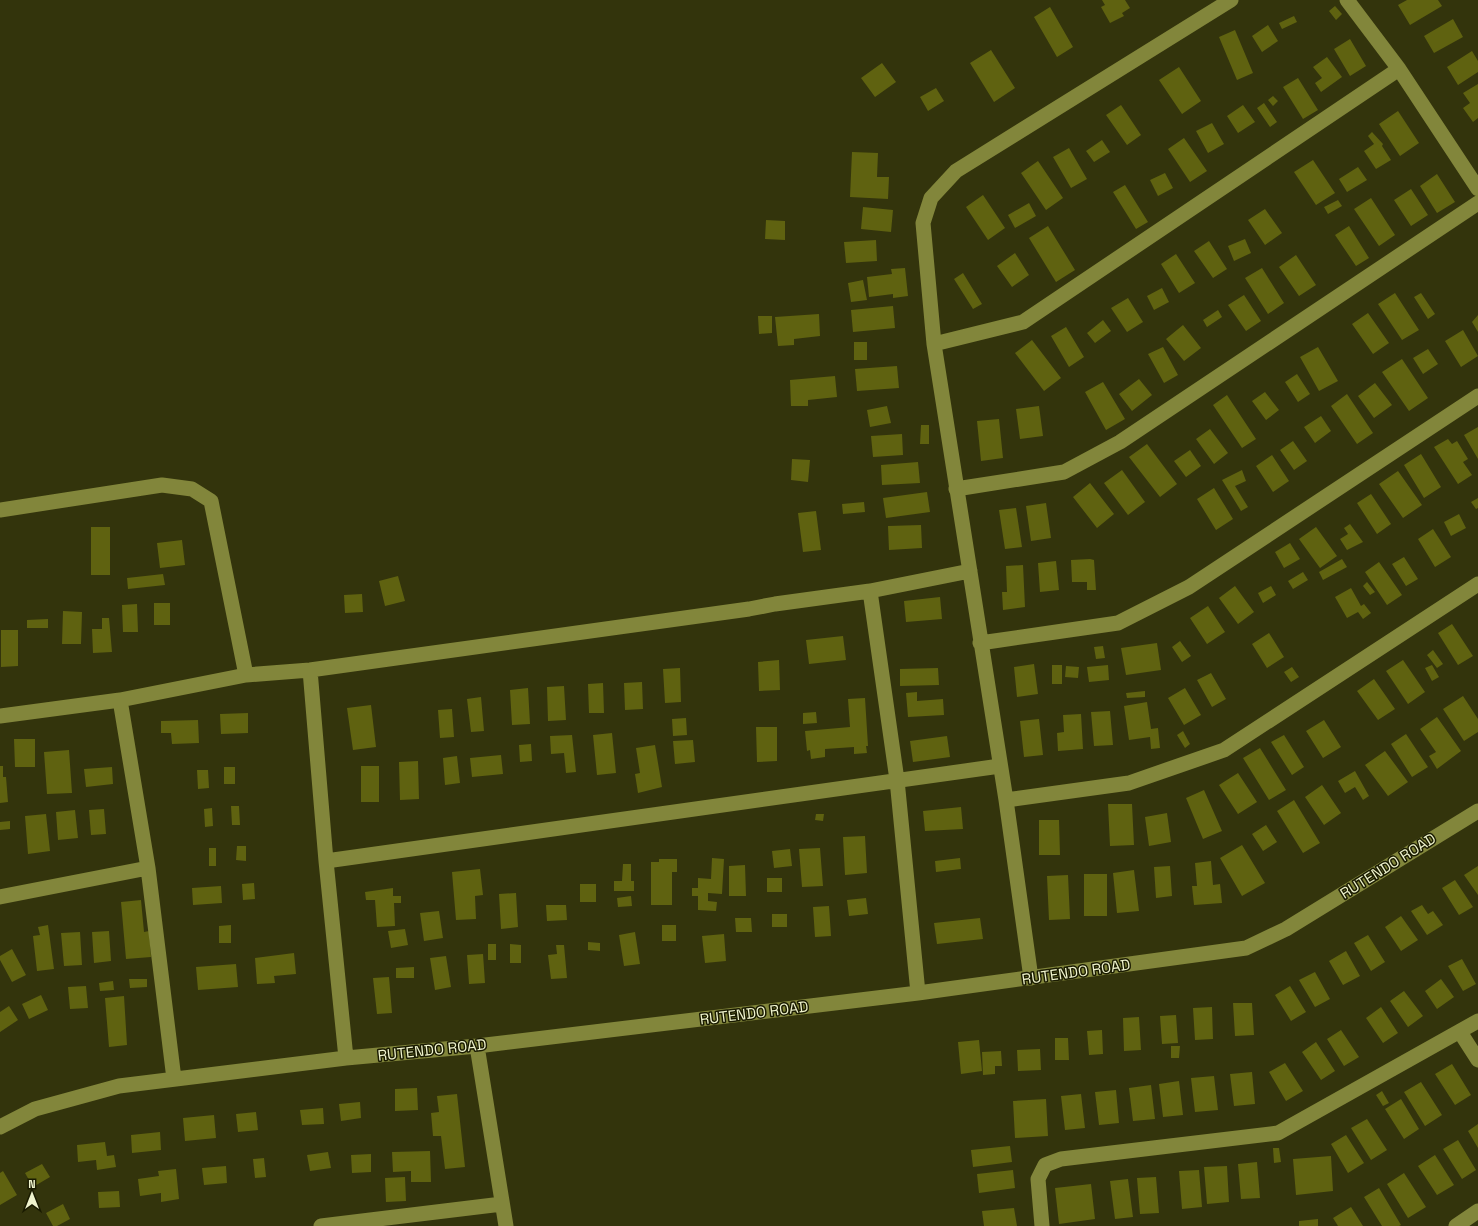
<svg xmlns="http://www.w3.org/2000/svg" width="1478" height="1226" font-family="'Space Grotesk',sans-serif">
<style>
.building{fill:#5f6210}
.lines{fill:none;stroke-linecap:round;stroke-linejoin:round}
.minor{stroke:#82863b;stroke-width:15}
.labels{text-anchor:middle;stroke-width:3;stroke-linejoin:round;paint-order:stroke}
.street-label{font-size:15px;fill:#eff3cd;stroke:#1a1b00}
</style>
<rect width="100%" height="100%" fill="#33340c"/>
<path class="building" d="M1102,0H1125L1130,8L1122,13L1124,16L1110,23L1101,7L1105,5Z
M1407,0H1438L1442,6L1410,25L1398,5Z
M1335,6L1342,14L1336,20L1329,11Z
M1050,7L1073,47L1057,57L1034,17Z
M1294,16L1297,22L1282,29L1279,23Z
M1453,19L1463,37L1434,53L1424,36Z
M1268,25L1278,41L1262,52L1252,36Z
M1235,30L1253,73L1237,80L1219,37Z
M1350,39L1366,66L1350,76L1334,49Z
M991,50L1015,88L994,102L970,63Z
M1472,51L1478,61V72L1458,85L1447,67Z
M1327,57L1342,77L1321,92L1315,83L1322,78L1313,67Z
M882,63L896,82L875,97L861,78Z
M1179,67L1201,101L1182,114L1159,80Z
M1298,78L1318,110L1303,119L1283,87Z
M1478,84V118L1473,122L1463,108L1470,103L1463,93Z
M936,88L944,101L928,111L920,97Z
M1273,96L1278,101L1273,106L1268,100Z
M1264,103L1277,122L1270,127L1257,108Z
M1121,105L1141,135L1127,145L1106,115Z
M1243,105L1255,122L1238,133L1227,116Z
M1398,111L1419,143L1400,156L1379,124Z
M1212,123L1224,144L1208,153L1196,131Z
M1372,132L1383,144L1382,146L1391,160L1376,169L1364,151L1374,144L1368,136Z
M1184,138L1207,171L1190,182L1168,149Z
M1102,140L1110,152L1094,162L1086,151Z
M1069,148L1087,179L1071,188L1053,157Z
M852,152L878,153L877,177H889L888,199L850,197Z
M1313,160L1335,193L1316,205L1294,172Z
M1038,161L1063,198L1046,210L1021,173Z
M1358,167L1367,180L1347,192L1339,179Z
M1165,173L1173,188L1158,196L1150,180Z
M1437,174L1455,202L1437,213L1420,186Z
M1125,185L1148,222L1136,229L1113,192Z
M1411,189L1428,215L1411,226L1394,200Z
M983,195L1005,228L988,240L966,207Z
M1371,198L1395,235L1379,246L1354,209Z
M1338,200L1342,206L1328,214L1324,207Z
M1029,203L1036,216L1015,228L1008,215Z
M863,207L893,210L891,232L861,229Z
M1265,209L1282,233L1265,245L1248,220Z
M766,220L785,221V240L765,239Z
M1048,226L1075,270L1056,282L1029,238Z
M1349,226L1369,258L1356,266L1335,235Z
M1245,239L1251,253L1234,261L1228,246Z
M876,240L877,261L846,263L844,242Z
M1209,241L1227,269L1213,278L1194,251Z
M1015,253L1029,275L1012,287L997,266Z
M1176,254L1195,283L1179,293L1161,264Z
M1296,255L1316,285L1299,296L1279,267Z
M905,268L908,296L893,298V294L869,297L867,277L892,274L891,269Z
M1262,268L1284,303L1268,314L1245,278Z
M963,273L982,304L973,309L954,279Z
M863,280L867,300L851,302L848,283Z
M1162,288L1169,302L1154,310L1147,296Z
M1395,293L1419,330L1402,340L1378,304Z
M1421,293L1435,314L1428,319L1414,297Z
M1244,295L1261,321L1246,331L1228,305Z
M1128,298L1143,322L1127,332L1111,308Z
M893,306L895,328L853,332L851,310Z
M1218,310L1222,317L1207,327L1203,320Z
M1368,313L1389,343L1373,354L1352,324Z
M819,314L820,336L794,339V345L778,346L775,317Z
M1478,315V332L1472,322Z
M758,316H772V333L759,334Z
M1103,320L1111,331L1095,343L1087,333Z
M1183,325L1201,348L1184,361L1166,339Z
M1066,327L1084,357L1069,367L1051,336Z
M1463,330L1478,356L1461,367L1445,341Z
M1032,340L1061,378L1044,391L1015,353Z
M854,342H867V360H854Z
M1163,347L1178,375L1164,383L1148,354Z
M1318,347L1338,381L1319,391L1300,357Z
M1428,349L1438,364L1423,374L1413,358Z
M1402,359L1428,398L1409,411L1382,372Z
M897,366L899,388L857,391L855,369Z
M1297,374L1310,394L1298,402L1285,382Z
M835,376L837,397L808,400V406H791L790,380Z
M1139,379L1152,395L1132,411L1119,394Z
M1103,382L1125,419L1106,430L1085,392Z
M1375,383L1392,405L1374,418L1358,396Z
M1265,392L1279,410L1266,420L1252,401Z
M1347,394L1373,433L1357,444L1331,406Z
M1227,395L1256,439L1242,448L1213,405Z
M887,406L891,423L870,427L867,410Z
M1039,406L1043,436L1020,439L1016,409Z
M1321,416L1331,431L1315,443L1304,427Z
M999,419L1003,458L981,461L977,421Z
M921,425H929V444H920Z
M1478,427V459L1464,435Z
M1210,429L1228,453L1214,464L1196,439Z
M902,434L903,455L873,457L871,436Z
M1448,439L1452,444L1457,441L1468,459L1463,462L1472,475L1458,484L1434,447Z
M1293,441L1307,461L1294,470L1280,450Z
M1147,444L1177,484L1160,497L1129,457Z
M1190,450L1201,466L1186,477L1174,461Z
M1421,454L1441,487L1424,498L1404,465Z
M1272,455L1289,481L1273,492L1256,466Z
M792,459L810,460L808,482L791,480Z
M918,462L920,483L882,485L881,465Z
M1122,470L1145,502L1128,515L1104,483Z
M1242,470L1246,481L1235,486L1248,507L1241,511L1222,480Z
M1398,471L1422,505L1403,518L1379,484Z
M1090,483L1114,514L1097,528L1073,497Z
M1214,488L1233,519L1216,530L1197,499Z
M927,492L930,512L886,518L883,498Z
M1371,494L1391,524L1377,534L1357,503Z
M1478,498V508L1476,509L1471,502Z
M864,502L865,512L843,514L842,504Z
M1046,503L1051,538L1031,541L1026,506Z
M1016,508L1022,547L1005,549L999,510Z
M816,511L821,550L803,552L798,513Z
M1459,514L1466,528L1451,536L1444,522Z
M1350,524L1363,542L1347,550L1340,539L1348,534L1344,528Z
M921,525L922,548L889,550L888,526Z
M91,527H110V575H91Z
M1316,527L1337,556L1320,568L1299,539Z
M1433,529L1451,557L1435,567L1418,539Z
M182,540L185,565L160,568L157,543Z
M1290,543L1300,559L1284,568L1275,552Z
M1404,557L1418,579L1406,586L1392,564Z
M1090,559L1094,560L1096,590H1087V582H1072L1071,560Z
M1342,559L1347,567L1323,580L1319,572Z
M1056,561L1059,590L1040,592L1038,563Z
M1379,562L1402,595L1387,605L1365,572Z
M1023,565L1025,607L1003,610L1002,592H1007L1006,566Z
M1303,572L1308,580L1293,589L1288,581Z
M163,574L165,585L128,589L127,578Z
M398,576L405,601L385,606L379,581Z
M1367,582L1375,592L1370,595L1363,586Z
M1235,586L1254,612L1238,624L1219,598Z
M1271,586L1276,595L1263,603L1258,593Z
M1351,588L1361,606L1364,604L1371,613L1363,619L1358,612L1347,618L1335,597Z
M362,594L363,612L345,613L344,595Z
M940,597L942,619L906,622L904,601Z
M154,603H170V625H154Z
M137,604L138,632H123L122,605Z
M1208,606L1225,632L1207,644L1190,618Z
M63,611L82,612L81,644H62Z
M102,618H109L112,652L93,653L92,629H102Z
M48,619V628H27V620Z
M1452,624L1473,656L1458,665L1438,633Z
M1,630H18V666L1,667Z
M1269,633L1284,657L1267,668L1252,644Z
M843,636L846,660L809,664L806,640Z
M1180,641L1191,656L1182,662L1172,647Z
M1157,643L1161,670L1126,675L1121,648Z
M1103,646L1105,658L1096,659L1094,647Z
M1433,650L1443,664L1437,668L1427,655Z
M779,660L780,690L759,691L758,662Z
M1403,660L1425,692L1408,704L1386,671Z
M1034,664L1038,694L1017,697L1014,667Z
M1052,665H1062V684H1052Z
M1108,665L1109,680L1089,682L1087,667Z
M1432,665L1439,677L1432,681L1425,668Z
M1066,666L1079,667L1078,678L1065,677Z
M1292,667L1299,677L1291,682L1284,672Z
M680,668L681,702L665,703L663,669Z
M938,668L939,685L900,686V669Z
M1211,673L1226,699L1212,707L1197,680Z
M1374,679L1395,709L1378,720L1357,691Z
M642,682L643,709L625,710L624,683Z
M603,683L604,713H589L588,684Z
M564,686L566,720L548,721L547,687Z
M528,688L530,724L512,725L510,690Z
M1185,688L1201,715L1184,725L1168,698Z
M1145,691V697L1127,698L1126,693Z
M917,692V701L943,699L944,715L908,717L906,693Z
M1463,696L1478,719V732L1464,741L1443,709Z
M481,697L484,731L471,732L467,699Z
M865,698L868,746H866L867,753L854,754V747L825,749V757L811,759L810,750L807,751L805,731L850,727L848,699Z
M1147,702L1151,729L1158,728L1160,748L1151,749L1150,737L1129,740L1124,706Z
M371,705L376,747L353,750L347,708Z
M452,709L454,737L440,738L438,710Z
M1110,711L1113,745L1094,746L1091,712Z
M816,712L817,723L803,724V713Z
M248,713V733L221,734L220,714Z
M1081,714L1083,749L1058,751L1057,733L1064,732L1063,715Z
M1437,717L1461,751L1437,769L1429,756L1436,752L1420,729Z
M686,718L687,735L673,736L672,719Z
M1039,719L1043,755L1024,757L1020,721Z
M198,720L199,743L172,744L171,733H161V721Z
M1324,720L1341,747L1323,758L1306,731Z
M756,727H777V761L757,762Z
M1183,731L1190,744L1185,748L1177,735Z
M612,733L616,773L597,775L593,735Z
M1406,734L1428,767L1412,777L1391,744Z
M572,735L576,772L566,773L564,753L551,754L550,736Z
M1284,735L1304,767L1292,775L1271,742Z
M947,736L950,757L913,762L910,741Z
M14,739H35V767H15Z
M693,740L695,762L675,764L673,741Z
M531,744L532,761L520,762L519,745Z
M655,745L662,787L638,793L635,774L640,773L636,748Z
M1260,748L1286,790L1269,800L1243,758Z
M69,750L72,793L47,794L44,752Z
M1385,751L1408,782L1388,796L1365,765Z
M501,755L503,774L472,777L470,758Z
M457,756L460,783L445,785L443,758Z
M418,761L419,799L400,800L399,762Z
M0,766H3V777H6L8,802L0,803Z
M361,766H379V802H361Z
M112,767L113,784L86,787L84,769Z
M224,767H235V784H224Z
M197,770H208L209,788L198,789Z
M1355,771L1369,796L1363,800L1355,787L1345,793L1338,781Z
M1238,773L1257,802L1238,814L1219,785Z
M1322,785L1341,813L1324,825L1305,797Z
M1204,790L1222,831L1203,839L1186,798Z
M1294,800L1320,843L1303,853L1277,811Z
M1108,804H1132L1134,845L1110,846Z
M231,806H239L240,825H232Z
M961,807L963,829L925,831L923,811Z
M212,808L213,826L205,827L204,809Z
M104,809L106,834L91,835L89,810Z
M75,810L78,838L58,840L56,812Z
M1167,813L1171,842L1149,846L1145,817Z
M46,814L50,851L28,854L25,816Z
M816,814H824L823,821L815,820Z
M1039,820H1059L1060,855H1039Z
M10,821V829L0,830V822Z
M1266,825L1277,842L1263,851L1252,834Z
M865,836L867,873L845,875L843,837Z
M1242,845L1265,883L1242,896L1220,858Z
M237,846H246V861L236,860Z
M209,848H216V866H209Z
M820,848L823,886L802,887L799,849Z
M790,849L792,866L774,868L772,851Z
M712,858L724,859L722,894L708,893V901L717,902L716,911L698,910V896H692V888H698V878L711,879Z
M960,858L961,869L936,872L935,861Z
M659,859H677V872H672V905H651V862H659Z
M1211,861L1213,885L1220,884L1222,903L1194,905L1192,886H1197L1195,863Z
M623,864H631V881H634V891H614V881H622Z
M745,865L746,896H729V866Z
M1170,866L1172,896L1156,898L1154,867Z
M1478,866V895L1464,875Z
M480,869L483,895L475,896L476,919L456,920L452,872Z
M1134,870L1139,911L1117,913L1113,873Z
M1084,874H1107V916H1084Z
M1068,875L1070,919L1049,920L1047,876Z
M767,878H782V892H767Z
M1455,880L1473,907L1459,915L1442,888Z
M254,883L255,899L243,900L242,884Z
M580,884H596V902H580Z
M221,886L222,903L193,905L192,888Z
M393,888V896H401V903H394L395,926L377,927L375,900H366L365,892Z
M516,893L518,927L501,929L499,894Z
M631,896L632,906L618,907L617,898Z
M866,898L868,914L849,916L847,900Z
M141,900L144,932L149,931L151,957L126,959L121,902Z
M546,905H566L567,920L547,921Z
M1422,905L1428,914L1433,911L1443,925L1427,935L1411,911Z
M829,906L831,936L815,937L813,907Z
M439,911L443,938L424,941L420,913Z
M772,914H787V927H772Z
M1401,916L1418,940L1401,951L1385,927Z
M735,918H751L752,932H736Z
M980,918L983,939L937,944L934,923Z
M48,925L54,969L37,971L33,936L40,935L38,927Z
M231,925V943H219V926Z
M662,925H676V941H662Z
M405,929L408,945L391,948L388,931Z
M109,931L111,961L94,963L92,932Z
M80,932L82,965L64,966L61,933Z
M635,932L640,964L624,966L619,935Z
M724,934L726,961L705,963L702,936Z
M1368,935L1385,962L1371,971L1354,943Z
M588,942L600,943V951L588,950Z
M488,944H496V960H488Z
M510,944L521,945V963H510Z
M556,945H564L567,978L551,979L548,955L557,954Z
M12,949L26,975L12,982L0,960V956Z
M1346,951L1360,976L1343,985L1329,961Z
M294,953L296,974L274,976L275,983L257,984L255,958Z
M483,954L485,983L469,984L467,955Z
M446,956L451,987L435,990L430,958Z
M1462,959L1476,984L1463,991L1448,966Z
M236,964L238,987L198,990L196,967Z
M414,967V978H396V968Z
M1315,972L1330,999L1315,1007L1299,980Z
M389,977L392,1013L377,1014L373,978Z
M129,979H147V987L130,988Z
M1441,979L1454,997L1437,1009L1425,991Z
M113,981L114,990L100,991L99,983Z
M86,986L88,1008L70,1009L68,987Z
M1290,986L1306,1012L1291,1021L1275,995Z
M1404,991L1423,1016L1408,1027L1390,1001Z
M41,995L48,1010L29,1019L22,1004Z
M124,996L127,1045L109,1047L105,998Z
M1233,1003H1252L1254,1035L1235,1036Z
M9,1006L18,1020L0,1032V1012Z
M1212,1007L1213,1039L1195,1040L1193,1008Z
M1381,1007L1398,1033L1383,1043L1366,1018Z
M1176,1015L1178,1043L1162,1044L1160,1016Z
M1139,1017L1141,1050L1124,1051L1123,1018Z
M1102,1030L1103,1054L1089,1055L1087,1031Z
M1341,1030L1359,1057L1344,1066L1327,1039Z
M1055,1038H1068L1069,1060H1055Z
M979,1040L982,1071L961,1074L958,1042Z
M1316,1042L1335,1071L1321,1080L1302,1052Z
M1171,1046H1180L1179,1058H1171Z
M1040,1049L1041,1070L1018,1071L1017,1050Z
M1001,1051L1002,1066H995V1074L983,1075L982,1052Z
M1285,1063L1303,1091L1286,1101L1269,1072Z
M1452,1064L1471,1095L1455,1105L1435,1074Z
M1252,1072L1255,1104L1234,1106L1230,1074Z
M1214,1076L1218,1110L1195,1112L1191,1078Z
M1179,1081L1183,1115L1163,1117L1159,1084Z
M1421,1082L1442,1115L1425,1126L1404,1092Z
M1151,1085L1155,1119L1133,1121L1129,1088Z
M417,1088L418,1110L395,1111V1089Z
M1116,1090L1119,1123L1099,1125L1095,1092Z
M1382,1091L1389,1103L1383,1106L1376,1095Z
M457,1094L465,1167L445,1169L441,1136H433L431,1113L439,1112L437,1096Z
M1081,1094L1085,1128L1065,1130L1061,1096Z
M1046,1099L1048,1136L1015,1138L1013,1101Z
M1401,1099L1419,1129L1404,1139L1385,1109Z
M360,1102L361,1118L341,1121L339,1104Z
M323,1108L324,1124L302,1125L300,1110Z
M256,1112L258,1130L238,1132L236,1114Z
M214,1115L216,1138L185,1141L183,1118Z
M1367,1119L1387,1150L1371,1160L1351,1128Z
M1478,1124V1148L1468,1131Z
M160,1132L161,1150L132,1153L131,1135Z
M1346,1135L1364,1163L1348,1173L1331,1144Z
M1458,1140L1476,1170L1462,1179L1443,1149Z
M105,1142L107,1156L114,1155L116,1167L97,1170L96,1160L78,1162L77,1145Z
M1010,1146L1012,1162L973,1167L971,1150Z
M1273,1148H1279L1281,1162L1274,1163Z
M430,1151L431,1182H411V1171L393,1172L392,1152Z
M328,1152L331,1168L310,1171L307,1155Z
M371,1154V1172L352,1173L351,1155Z
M1435,1155L1454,1185L1437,1195L1418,1166Z
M1331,1156L1333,1191L1296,1195L1293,1159Z
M264,1158L266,1177L255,1178L253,1159Z
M1257,1162L1260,1198L1241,1199L1238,1164Z
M42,1164L50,1177L33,1187L25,1173Z
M226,1166L227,1183L204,1185L202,1168Z
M1227,1166L1229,1202L1207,1204L1204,1167Z
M176,1169L179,1199L161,1202V1193L140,1196L138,1179L159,1176L158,1171Z
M1013,1170L1015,1188L979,1193L977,1174Z
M1199,1170L1202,1207L1182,1209L1179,1171Z
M3,1171L17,1195L0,1205V1173Z
M1404,1173L1426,1207L1408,1218L1387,1184Z
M405,1177L406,1201L386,1202L385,1178Z
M1156,1177L1159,1213L1140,1214L1137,1178Z
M1128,1179L1133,1217L1115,1219L1110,1181Z
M1091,1184L1095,1219L1059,1224L1055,1188Z
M1379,1188L1401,1225L1399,1226H1382L1364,1197Z
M119,1191L120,1207L99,1208L98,1192Z
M63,1204L70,1219L57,1226H53L46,1213Z
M1351,1207L1363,1226H1338L1333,1218Z
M1014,1208L1017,1226H984L982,1211Z
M1318,1219V1226H1299V1221Z"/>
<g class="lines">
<path class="minor" d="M1347,0L1399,69L1478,189
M934,344L1023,322L1399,69
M956,489L1064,472L1120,442L1478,203
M0,510L162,485L192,489L211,501L246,675
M870,591L897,780L918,993
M980,643L1118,623L1189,587L1478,396
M310,670L326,861L346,1058
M120,700L148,868L174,1079
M0,716L120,700L246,675L310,670L749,609L775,604L870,591L970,571
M1006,800L1129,783L1224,750L1478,584
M326,861L1000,766
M0,897L148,868
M1031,978L1006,800L934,344L923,223L931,198L956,171L1231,0
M1460,1032L1478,1060
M477,1046L506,1226
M0,1127L35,1109L119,1086L346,1058L477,1046L918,993L1246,948L1286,929L1478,811
M321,1226L502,1204
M1042,1226L1038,1179L1045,1165L1061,1159L1278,1133L1478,1021
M1456,1226L1478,1211"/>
</g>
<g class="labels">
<g class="street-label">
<text transform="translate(1388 866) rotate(-32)" y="5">RUTENDO ROAD</text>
<text transform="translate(1076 972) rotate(-8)" y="5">RUTENDO ROAD</text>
<text transform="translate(754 1013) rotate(-7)" y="5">RUTENDO ROAD</text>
<text transform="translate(432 1050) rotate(-6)" y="5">RUTENDO ROAD</text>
</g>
</g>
<g transform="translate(32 1194)" stroke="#1a1b00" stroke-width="3" paint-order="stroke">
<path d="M0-3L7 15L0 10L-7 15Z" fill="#eff3cd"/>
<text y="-6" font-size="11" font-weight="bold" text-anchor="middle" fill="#eff3cd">N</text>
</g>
</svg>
